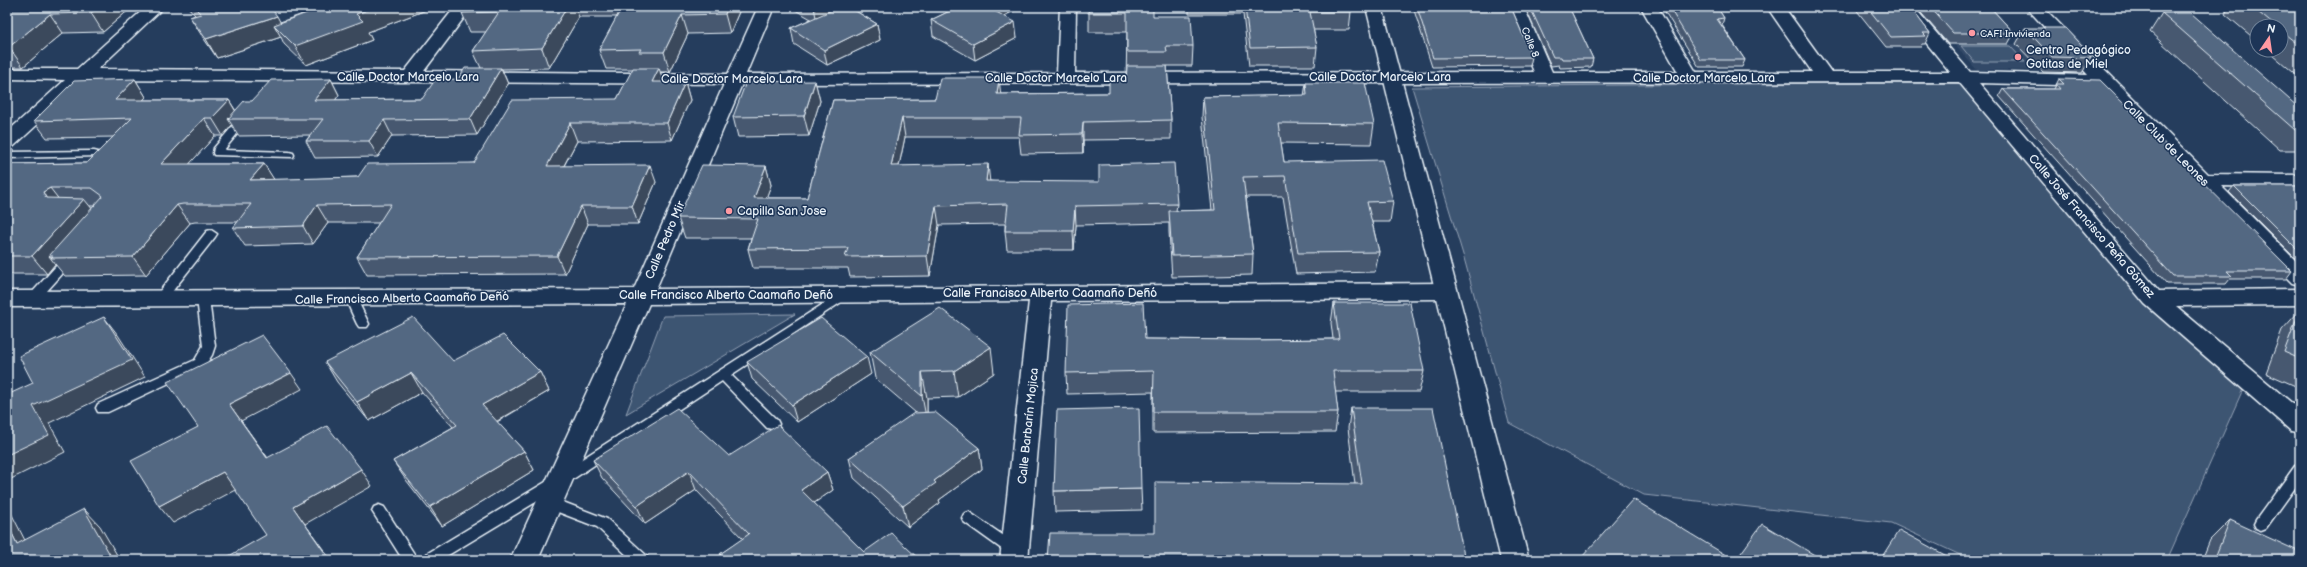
<svg xmlns="http://www.w3.org/2000/svg" width="2307" height="567" font-family="'Balsamiq Sans',sans-serif">
<style>
.built{fill:#334a68}
.green{fill:#3e5472;stroke:#93a2b5}
.lines{fill:none;stroke-linecap:round;stroke-linejoin:round}
.lane-casing{stroke:#e8f1f8;stroke-width:3}
.street-casing{stroke:#e8f1f8;stroke-width:3}
.secondary-casing{stroke:#e8f1f8;stroke-width:3}
.lane{fill:#1d3557;fill-rule:evenodd}
.street{fill:#1d3557;fill-rule:evenodd}
.secondary{fill:#1d3557;fill-rule:evenodd}
.wall{fill:#475970;stroke:#e8f1f8;fill-rule:evenodd}
.shaded-wall{fill:#3a485b;stroke:#e8f1f8}
.building{fill:#536782;stroke:#e8f1f8}
.poi-dot{fill:#ff9aa2;stroke:#1d3557;stroke-width:1.5}
.labels{text-anchor:middle;stroke-width:3;stroke-linejoin:round;paint-order:stroke}
.far-poi-label{font-size:10px;fill:#e8f1f8;stroke:#1d3557;text-anchor:start}
.far-street-label{font-size:10px;fill:#e8f1f8;stroke:#1d3557}
.poi-label{font-size:12px;fill:#e8f1f8;stroke:#1d3557;text-anchor:start}
.street-label{font-size:12px;fill:#e8f1f8;stroke:#1d3557}
</style>
<rect width="100%" height="100%" fill="#253d5d"/>
<filter id="ink" filterUnits="userSpaceOnUse"><feTurbulence type="fractalNoise" baseFrequency=".025" numOctaves="2"/><feDisplacementMap in="SourceGraphic" scale="8" xChannelSelector="R" yChannelSelector="G"/><feConvolveMatrix kernelMatrix="1 2 1 2 8 2 1 2 1" color-interpolation-filters="sRGB"/></filter>
<g filter="url(#ink)">
<path class="built" d="M1954,44H2057L2083,71L1977,70Z"/>
<path class="green" d="M1961,46H2010L2025,62H1974Z
M1961,82L2244,387L2167,560H1971L1891,523L1644,495L1509,423L1464,258L1412,87Z
M795,314L626,414L663,316Z"/>
<g class="lines">
<defs>
<path id="lane" d="M245,115L250,118L224,150L289,152L293,153L294,155L293,157L214,155L213,153L214,148L241,116Z
M94,151L98,152L99,154L98,156L7,158V152Z
M211,230L217,234L215,237L164,302H156L154,299L156,296L207,231Z
M70,254L74,255L76,258L74,261L37,302H29L27,299L29,296L66,255Z
M845,290L851,294L849,297L731,375L777,420L779,424L777,428L772,429L767,428L722,381L564,485L440,560H421L423,556L554,477Z
M351,294L355,295L369,324L367,327H359L357,324L345,298Z
M203,295L209,299L215,346L212,355L205,366L108,412H98L96,408L98,404L195,360L203,346L197,299Z
M2300,465V481L2266,528L2261,530L2256,528L2254,524L2256,520L2295,466Z
M550,497L607,519L647,556L649,560H632L597,527L545,507L543,503L545,499Z
M379,505L384,507L418,560H403L372,511L374,507Z
M969,512L1020,547L1022,551L1020,555L1015,557L1010,555L964,522L962,518L964,514Z"/>
<path id="street" d="M146,7H164L98,69L405,71L455,7H472L424,71L728,74L758,7H774L746,74L1057,73L1060,7H1076L1075,73L1534,72L1508,7H1524L1552,72H1678L1641,7H1657L1696,72H1812L1767,7H1784L1831,72H1950L1897,7H1914L1970,72L2088,75L2026,7H2043L2208,174L2300,175V187L2221,186L2300,265V285L2292,283L2099,86L1979,83L2159,291L2300,289V305L2176,306L2300,410V433L2291,431L2145,304L1959,82L742,84L656,289L1446,283L1454,286L1457,291L1454,296L1446,299L1051,301L1028,560H1000L1029,301L649,304L538,560H510L627,304L7,307V291L634,289L724,84L86,80L14,146L7,148V132L65,80L7,79V69H77Z"/>
<path id="secondary" d="M1366,7H1382L1529,560H1501Z"/>
</defs>
<use href="#lane" class="lane-casing"/>
<use href="#street" class="street-casing"/>
<use href="#secondary" class="secondary-casing"/>
<use href="#lane" class="lane"/>
<use href="#street" class="street"/>
<use href="#secondary" class="secondary"/>
</g>
<path class="wall" d="M7,7H132L103,32L63,33L23,67H7Z
M188,7H270L280,22L323,7H434L368,32L372,40L306,65L284,44L281,37L217,58L202,36L190,17L195,15Z
M466,7H741L730,33L688,34L670,72H660L663,82H685L690,100L672,140L577,141L564,166L656,182L638,224H588L565,274L367,275L357,257L379,223H328L313,244L245,246L233,228L238,222H195L190,223L146,275L65,276L55,264L47,274H7V164L87,163L114,137L47,138L34,121L135,79L146,97L143,100H229L236,111L252,101L331,79L339,95L335,100L422,99L458,79L481,68L473,51L486,32H470L462,13ZM579,17H617L599,50L606,69H633L617,99L474,163L358,177L274,180L264,164H189L215,136H223L232,125L238,136L310,135L306,141L315,158L378,157L392,136L477,135L508,84L502,69L549,68ZM90,206H95L92,209Z
M790,7H849L877,24L880,40L827,65L794,44L791,28L811,19Z
M958,7H1022L1004,16L1017,38L975,60L933,36L931,20Z
M1089,7L1153,16L1193,46L1192,66H1167L1171,120V139L1083,140V153L1021,154L1019,137H905L899,166L990,181L1177,204L1176,211L1212,210L1202,117L1203,97L1304,96L1306,83L1374,124L1371,144L1281,143L1284,162L1393,201L1390,222H1372L1379,252L1375,272L1296,274L1283,197H1246L1253,254L1252,275L1172,277L1169,232V223L1076,225L1074,250H1007L1005,231V224L939,225L930,276L850,277L848,268H753L748,249L751,238H685L678,218L766,166L771,185L766,198H807L833,100L935,99L1001,94L1109,93L1126,81L1127,32H1089Z
M1189,7H1350L1351,12L1349,30H1313L1317,47L1315,66H1249L1243,14H1189Z
M1413,7H1511L1532,57L1530,66L1432,67Z
M1525,7H1569L1593,59L1591,67L1560,68L1559,65L1551,66Z
M1662,7H1717L1724,18L1722,25L1745,60L1742,67H1699Z
M1854,7H1910L1930,33L1925,44H1922L1921,47H1886Z
M1916,7H1990L2014,33L2008,44H1948Z
M2229,7H2300V78L2267,50H2281V26H2257V41L2225,14Z
M2162,13L2298,107H2300V150H2280L2150,32Z
M2025,28L2091,55V58L2082,73L2043,72L2016,44Z
M2059,79L2292,271L2286,279H2230L2226,284H2167L1999,96L2003,89H2054Z
M815,81L820,101L809,136L738,137L733,117Z
M2234,186H2300V263L2229,192Z
M1334,303L1424,371L1419,392H1335L1338,412L1335,432L1153,433V392L1067,394L1066,373L1145,339L1250,340L1333,339L1331,323Z
M2300,310V388L2266,373L2282,330Z
M870,352L994,373L958,397L927,398V412L979,448L982,469L939,500L940,503L908,527L854,478L849,458L916,413L875,378Z
M453,361L540,372L549,391L497,422L524,451L534,470L442,526L406,480L393,461L453,427L422,392L369,421L337,382L325,362Z
M747,362L871,374L797,422L752,379Z
M1351,408L1465,560L1155,533L1355,484L1348,428Z
M729,456L827,472L833,490L814,503L864,552L920,560H723L720,554L743,539L696,490L645,524L602,478L593,460Z
M1141,489L1142,510L1055,512L1054,491Z
M2230,520L2300,560H2202L2210,540Z
M1582,557L1734,560H1581Z"/>
<path class="shaded-wall" d="M98,7H132L103,32L91,13Z
M375,7H434L368,32L372,40L306,65L295,46L356,14Z
M567,7H575L579,17L549,68L542,48Z
M728,7H741L730,33L725,14Z
M814,7H849L817,23Z
M994,7H1022L995,20Z
M50,14L63,33L23,67L9,47Z
M682,15L688,34L670,72L664,52Z
M277,16L287,35L274,25L281,37L217,58L206,39Z
M1015,22L1017,38L975,60L973,44Z
M877,24L880,40L827,65L824,50Z
M501,68L508,84L477,135L470,119Z
M659,68L664,85L652,82Z
M999,78L1001,97L997,94Z
M135,79L146,97L127,117L115,100Z
M331,79L339,95L323,116L314,100Z
M815,81L820,101L809,136L804,116Z
M685,82L690,100L672,140L667,123Z
M229,100L239,117L228,119L232,125L223,136L212,118Z
M204,118L215,136L173,182L161,164Z
M902,118L905,137L895,185L891,166Z
M384,120L392,136L378,157L369,141Z
M1083,122V153L1082,134Z
M570,123L577,141L554,184L547,166Z
M264,164L275,181L250,180Z
M988,164L990,183L986,181Z
M650,165L656,182L638,224L632,206Z
M766,166L771,185L759,217L754,198Z
M50,188L64,206L46,198L43,192Z
M84,199L98,216L53,256H49L55,264L47,274L32,256Z
M177,205L190,223L146,275L133,257Z
M317,205L328,223L313,244L303,226Z
M581,206L588,224L565,274L557,256Z
M936,206L939,225L930,276L927,256Z
M1075,206L1076,225L1074,250L1073,231Z
M104,317L118,335L145,377L49,423L65,452L7,481V455L33,406Z
M991,347L994,373L958,397L954,371Z
M867,357L871,374L797,422L792,405Z
M540,372L549,391L492,424L482,405Z
M922,372L927,398V422L922,396Z
M291,373L302,389L241,421L280,475L229,404Z
M411,373L422,392L369,421L357,402Z
M979,448L982,469L939,500L940,503L908,527L903,506L934,481Z
M524,451L534,470L442,526L430,507Z
M361,469L372,486L305,524L331,560H330L293,507Z
M689,471L696,490L645,524L637,506Z
M223,472L237,489L173,523L159,506Z
M827,472L833,490L807,508L801,490Z
M7,505L35,560L17,544L7,523Z
M84,509L100,526L120,560H107Z"/>
<path class="building" d="M7,7H98L91,13L50,14L9,47H7Z
M194,7H270L277,16L206,39L190,17L201,14Z
M323,7H375L356,14L363,21L295,46L274,25Z
M466,7H567L542,48L473,51L499,12L462,13Z
M622,7H728L725,14L682,15L664,52H639L641,49L599,50Z
M839,7H849L877,24L824,50L791,28Z
M958,7H987L1015,22L973,44L931,20Z
M1089,7H1153V16H1191L1193,46H1166L1167,52H1127V13H1088Z
M1245,7H1350L1351,12H1310L1317,47L1250,48Z
M1417,7H1511L1532,57L1433,58Z
M1530,7H1569L1593,59H1562L1561,57H1553Z
M1669,7H1717L1724,18L1717,19L1745,60H1701Z
M1867,7H1910L1930,33H1923L1926,36L1891,37Z
M1930,7H1990L2014,33H1953Z
M2252,7H2300V46L2281,31V26H2275Z
M2162,13H2191L2298,107H2300V130H2295Z
M2025,28H2066L2091,55H2089L2091,58L2052,57Z
M1127,66H1167L1171,120L1083,122L1082,134L1019,135L1021,118H902L891,166L988,164L986,181L1099,182V165L1174,163L1177,204L1075,206L1073,231H1005L1008,204L936,206L927,256L845,257L848,248L748,249L758,219L678,218L702,165L766,166L754,198H807L833,100L935,99L940,78H999L997,94L1109,93V81H1126Z
M465,68H501L470,119L384,120L369,141H306L323,119H228L244,101H252L271,80L331,79L314,100L422,99L435,80L458,79Z
M633,68H659L652,82H685L667,123H570L547,166L650,165L632,206H581L557,256L357,257L391,204L317,205L303,226L233,228L251,204H183L177,205L133,257L51,258L53,256H49L103,196L92,188H50L43,192L46,198L84,199L32,256H7V164L87,163L132,118L34,121L74,81L135,79L115,100H229L212,118H204L161,164H264L250,180L358,177L367,164L474,163L512,100L617,99Z
M2059,79L2100,80L2292,271H2227L2232,276H2173L2003,89H2060L2056,84H2064Z
M815,81L804,116L733,117L746,82Z
M1306,83H1365L1374,124L1278,123L1284,162L1382,160L1393,201L1367,202L1379,252L1298,253L1285,176L1243,177L1253,254L1172,256L1169,211L1215,210L1203,97L1307,95Z
M2234,186H2300V252Z
M1143,303L1145,339L1250,340L1339,339L1334,303H1410L1424,371H1333L1338,412H1153L1154,371L1066,373L1068,305Z
M940,308L991,347L954,371L922,372V396L870,352Z
M2300,310V359L2284,352Z
M104,317L132,360L33,406L49,435L7,455V395L33,383L19,356Z
M413,317L453,361L503,335L540,372L482,405L524,451L430,507L393,461L457,425L411,373L357,402L325,362Z
M821,318L867,357L792,405L747,362Z
M262,335L291,373L229,404L267,458L327,426L361,469L293,507L330,560H222L266,535L223,472L159,506L131,461L198,427L167,382Z
M677,408L729,456L778,425L827,472L801,490L864,552L891,533L920,560H726L720,554L749,534L689,471L637,506L593,460Z
M1139,408L1141,489L1054,491L1057,410Z
M1351,408H1433L1465,560H1048L1050,533H1155V482L1362,484Z
M935,412L979,448L934,481L936,483L903,506L849,458L914,413Z
M1633,499L1734,560H1587L1582,557Z
M84,509L112,558L107,560H7V523L17,544Z
M2230,520L2300,552V560H2214Z
M1762,524L1823,560H1736Z
M1899,530L1954,560H1880Z"/>
</g>
<g class="poi-dot">
<circle cx="1972" cy="33" r="4"/>
<circle cx="2018" cy="57" r="4"/>
<circle cx="729" cy="211" r="4"/>
</g>
<g class="labels">
<g class="far-poi-label">
<text x="1980" y="37">CAFI Invivienda</text>
</g>
<g class="far-street-label">
<text transform="translate(1531 42) rotate(68)" y="4">Calle 8</text>
</g>
<g class="poi-label">
<text x="2026" y="54">Centro Pedagógico<tspan x="2026" dy="14">Gotitas de Miel</tspan></text>
<text x="737" y="215">Capilla San Jose</text>
</g>
<g class="street-label">
<text x="408" y="81">Calle Doctor Marcelo Lara</text>
<text x="1380" y="81">Calle Doctor Marcelo Lara</text>
<text x="1056" y="82">Calle Doctor Marcelo Lara</text>
<text x="1704" y="82">Calle Doctor Marcelo Lara</text>
<text x="732" y="83">Calle Doctor Marcelo Lara</text>
<text transform="translate(2166 143) rotate(45)" y="4">Calle Club de Leones</text>
<text transform="translate(2092 226) rotate(49)" y="4">Calle José Francisco Peña Gómez</text>
<text transform="translate(665 240) rotate(-67)" y="4">Calle Pedro Mir</text>
<text x="1050" y="297">Calle Francisco Alberto Caamaño Deñó</text>
<text x="726" y="299">Calle Francisco Alberto Caamaño Deñó</text>
<text transform="translate(402 298) rotate(-1)" y="4">Calle Francisco Alberto Caamaño Deñó</text>
<text transform="translate(1028 426) rotate(-84)" y="4">Calle Barbarín Mojica</text>
</g>
</g>
<rect width="2307" height="567" fill="none" stroke="#1d3557" stroke-width="24"/>
<rect x="12" y="12" width="2283" height="543" fill="none" stroke="#e8f1f8" stroke-width="1.5" filter="url(#ink)"/>
<g transform="translate(2269 38) rotate(13)"><circle r="19" fill="#1d3557" stroke="#6e8097"/>
<path d="M0-3L7 15L0 10L-7 15Z" fill="#ff9aa2"/>
<text y="-6" font-size="11" font-weight="bold" text-anchor="middle" fill="#e8f1f8">N</text>
</g>
</svg>
